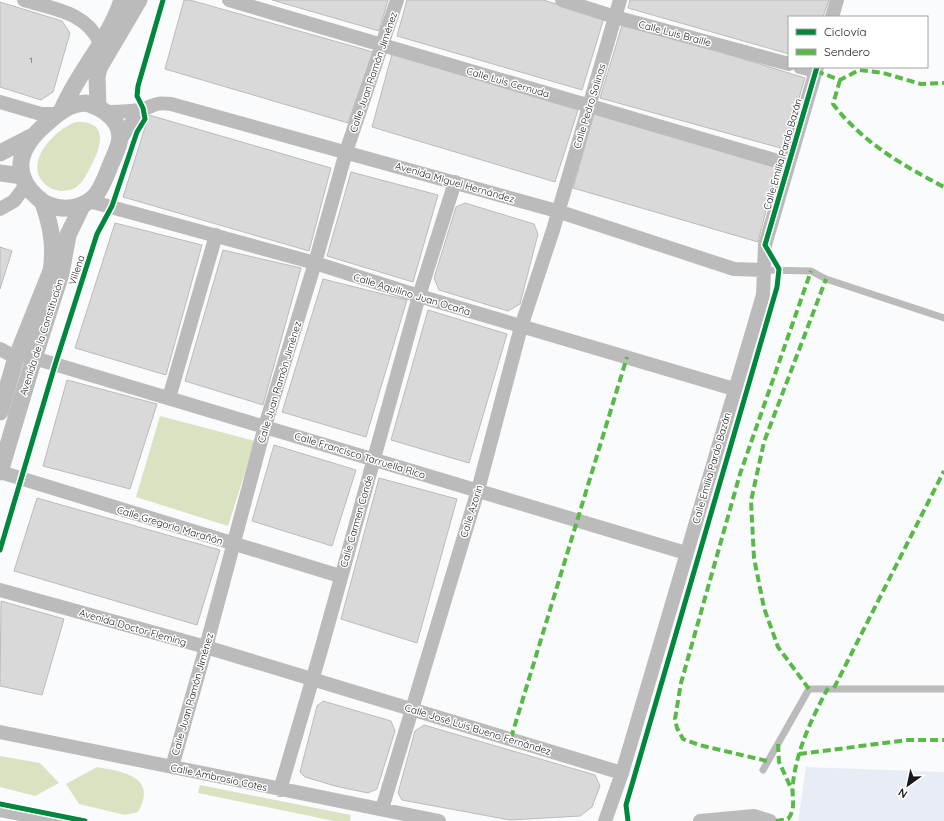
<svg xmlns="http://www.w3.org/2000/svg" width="944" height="821" font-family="Quicksand,sans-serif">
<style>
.built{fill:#e8edf5}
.green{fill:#d9e3c2}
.building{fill:#dad9d9;stroke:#bbb}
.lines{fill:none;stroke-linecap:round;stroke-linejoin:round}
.service{stroke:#bcbbbc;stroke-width:7}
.minor{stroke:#bcbbbc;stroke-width:14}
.tertiary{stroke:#bcbbbc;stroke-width:17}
.quiet{stroke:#58b947;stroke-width:4;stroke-dasharray:8 4;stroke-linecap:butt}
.cycleway-casing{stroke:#fff;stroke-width:8}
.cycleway{stroke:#00873e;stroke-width:5}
.labels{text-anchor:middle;stroke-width:3;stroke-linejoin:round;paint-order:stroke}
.number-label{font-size:8px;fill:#48484a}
.street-label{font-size:10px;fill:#17181a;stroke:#fff}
</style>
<rect width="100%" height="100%" fill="#fafbfd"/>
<path class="built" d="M806,767L944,772V821H798Z"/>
<path class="green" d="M77,122C111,121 100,149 90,168C86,175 83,183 75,188C71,190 66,191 61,191C53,190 47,187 42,181C25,160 57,127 77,122Z
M160,416L255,441L228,526L136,497Z
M0,756L40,763L59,783L35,796L0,787Z
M97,767C123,772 158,776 138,812L125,815L79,804L66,784Z
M200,785L351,815L350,821H334L198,793Z"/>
<path class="building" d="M184,0H190L373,52L348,123L165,69Z
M272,0H388L379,31Z
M407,0H543L604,18L582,90L397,36Z
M630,0H829L823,17H789V54L628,8Z
M0,2L62,21L70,33L53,92L41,100L0,87Z
M623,22L805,78L784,149L600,98Z
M392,54L578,110L555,182L372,127Z
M594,114L777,168L758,242L573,188Z
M149,115L331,168L309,251L123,197Z
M351,172L438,195L413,282L327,256Z
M465,203L534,224L538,234L520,304L508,311L439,290L434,278L456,207Z
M115,223L202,245L166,375L75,348Z
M0,247L12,251L0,289Z
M223,250L301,268L263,405L185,381Z
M323,279L407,300L366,437L282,412Z
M428,310L507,334L469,463L391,440Z
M67,380L157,404L130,489L43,466Z
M274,445L356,470L332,546L252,521Z
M379,478L457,499L417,643L341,619Z
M37,498L220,550L197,625L14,571Z
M1,601L64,619L42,695L0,686Z
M323,701L391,721L395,731L377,789L368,793L335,786L305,777L300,772L317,706Z
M424,725L595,775L600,786L592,807L580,816L510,820L402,800L398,793L415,731Z"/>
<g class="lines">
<path class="service" d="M764,270L811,271L826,279L944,318
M763,770L809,689H944"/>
<path class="minor" d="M24,0C54,9 86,12 100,43
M229,0L788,164
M562,0L615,17L789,64
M832,17L837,0
M800,67L816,71
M0,102L41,114H56
M107,112C119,112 131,112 143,109C156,105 155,102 171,104L557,211L734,269L764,270
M119,142L129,126L143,108
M89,201L315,263L419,296L734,389
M0,209L14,201L26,185
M0,349L11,355L15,361
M34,358L686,553
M169,398L216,235
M0,472L340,576
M0,590L206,647L622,773
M0,732L439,821
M172,767L206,647L265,426L315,263L346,152L397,0
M280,790L321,650L419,296L455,182
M382,809L478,490L521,327L553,230L620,0
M0,810L56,821
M605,821L622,773L763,295L765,245L817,67
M700,821L754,816L770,821"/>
<path class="tertiary" d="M86,103C104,108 124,122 119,143C117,151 113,159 110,166C106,176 102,188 95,196C80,212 52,212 37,197C8,171 22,144 47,123C59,112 69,104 86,103Z
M98,106L97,77L99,68L139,0
M62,110C78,72 109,40 122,0
M0,153L31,137
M0,173L22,176
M0,412L15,361L51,271C55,246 51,226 43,203
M0,472L34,358L61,274L68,235L83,204"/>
<path class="quiet" d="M816,71L840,80L859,70L883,73L921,84L944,83
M840,80L833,104C862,142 902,165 944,187
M834,688L944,471
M809,689L778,647L764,608L754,558L751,501L764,442L826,279
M511,738L627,357
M778,744L779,762L792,790
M799,754L908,740H944
M767,761L699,745L683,739L677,728L675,719L681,683L740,474L811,271
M776,821L788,819C797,808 791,796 793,783C797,749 812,718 828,688"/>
<defs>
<path id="cycleway" d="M0,550L55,365L97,234L112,206L137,132L145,119L143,108L137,96L138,86L163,0
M0,804L85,821
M628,821L626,805L777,287L779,269L765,245L817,67"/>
</defs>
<use href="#cycleway" class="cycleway-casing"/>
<use href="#cycleway" class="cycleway"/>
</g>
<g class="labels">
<g class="number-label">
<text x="31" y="63">1</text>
</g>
<g class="street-label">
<text transform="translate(675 33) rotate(15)" y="4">Calle Luis Braille</text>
<text transform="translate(373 72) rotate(-71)" y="4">Calle Juan Ramón Jiménez</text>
<text transform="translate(508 82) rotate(16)" y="4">Calle Luis Cernuda</text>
<text transform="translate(589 106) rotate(-73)" y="4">Calle Pedro Salinas</text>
<text transform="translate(782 154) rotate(-74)" y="4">Calle Emilia Pardo Bazán</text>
<text transform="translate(455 182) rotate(16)" y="4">Avenida Miguel Hernández</text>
<text transform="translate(76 270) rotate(-72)" y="4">Villena</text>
<text transform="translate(412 294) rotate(17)" y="4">Calle Aquilino Juan Ocaña</text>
<text transform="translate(41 337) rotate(-72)" y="4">Avenida de la Constitución</text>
<text transform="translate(279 382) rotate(-73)" y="4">Calle Juan Ramón Jiménez</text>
<text transform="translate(360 455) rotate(17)" y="4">Calle Francisco Tarruella Rico</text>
<text transform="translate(711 468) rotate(-74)" y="4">Calle Emilia Pardo Bazán</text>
<text transform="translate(471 511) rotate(-73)" y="4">Calle Azorín</text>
<text transform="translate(356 521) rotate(-74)" y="4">Calle Carmen Conde</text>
<text transform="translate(170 525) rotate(17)" y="4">Calle Gregorio Marañón</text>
<text transform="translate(133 627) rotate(16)" y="4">Avenida Doctor Fleming</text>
<text transform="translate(192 694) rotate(-74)" y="4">Calle Juan Ramón Jiménez</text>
<text transform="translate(478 729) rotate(17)" y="4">Calle José Luis Bueno Fernández</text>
<text transform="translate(219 777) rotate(12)" y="4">Calle Ambrosio Cotes</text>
</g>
</g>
<rect x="788" y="16" width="140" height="52" fill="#ffffff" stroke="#a2a3a3"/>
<rect x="796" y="29" width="20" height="6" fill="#00873e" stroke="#a2a3a3"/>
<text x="824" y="36" font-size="12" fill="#17181a">Ciclovía</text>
<rect x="796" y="49" width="20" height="6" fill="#58b947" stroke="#a2a3a3"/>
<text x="824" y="56" font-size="12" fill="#17181a">Sendero</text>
<g transform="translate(908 785) rotate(213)" stroke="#ffffff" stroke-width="3" paint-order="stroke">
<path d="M0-3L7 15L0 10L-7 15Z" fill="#17181a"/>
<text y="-6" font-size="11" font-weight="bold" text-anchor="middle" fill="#17181a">N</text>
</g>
</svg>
